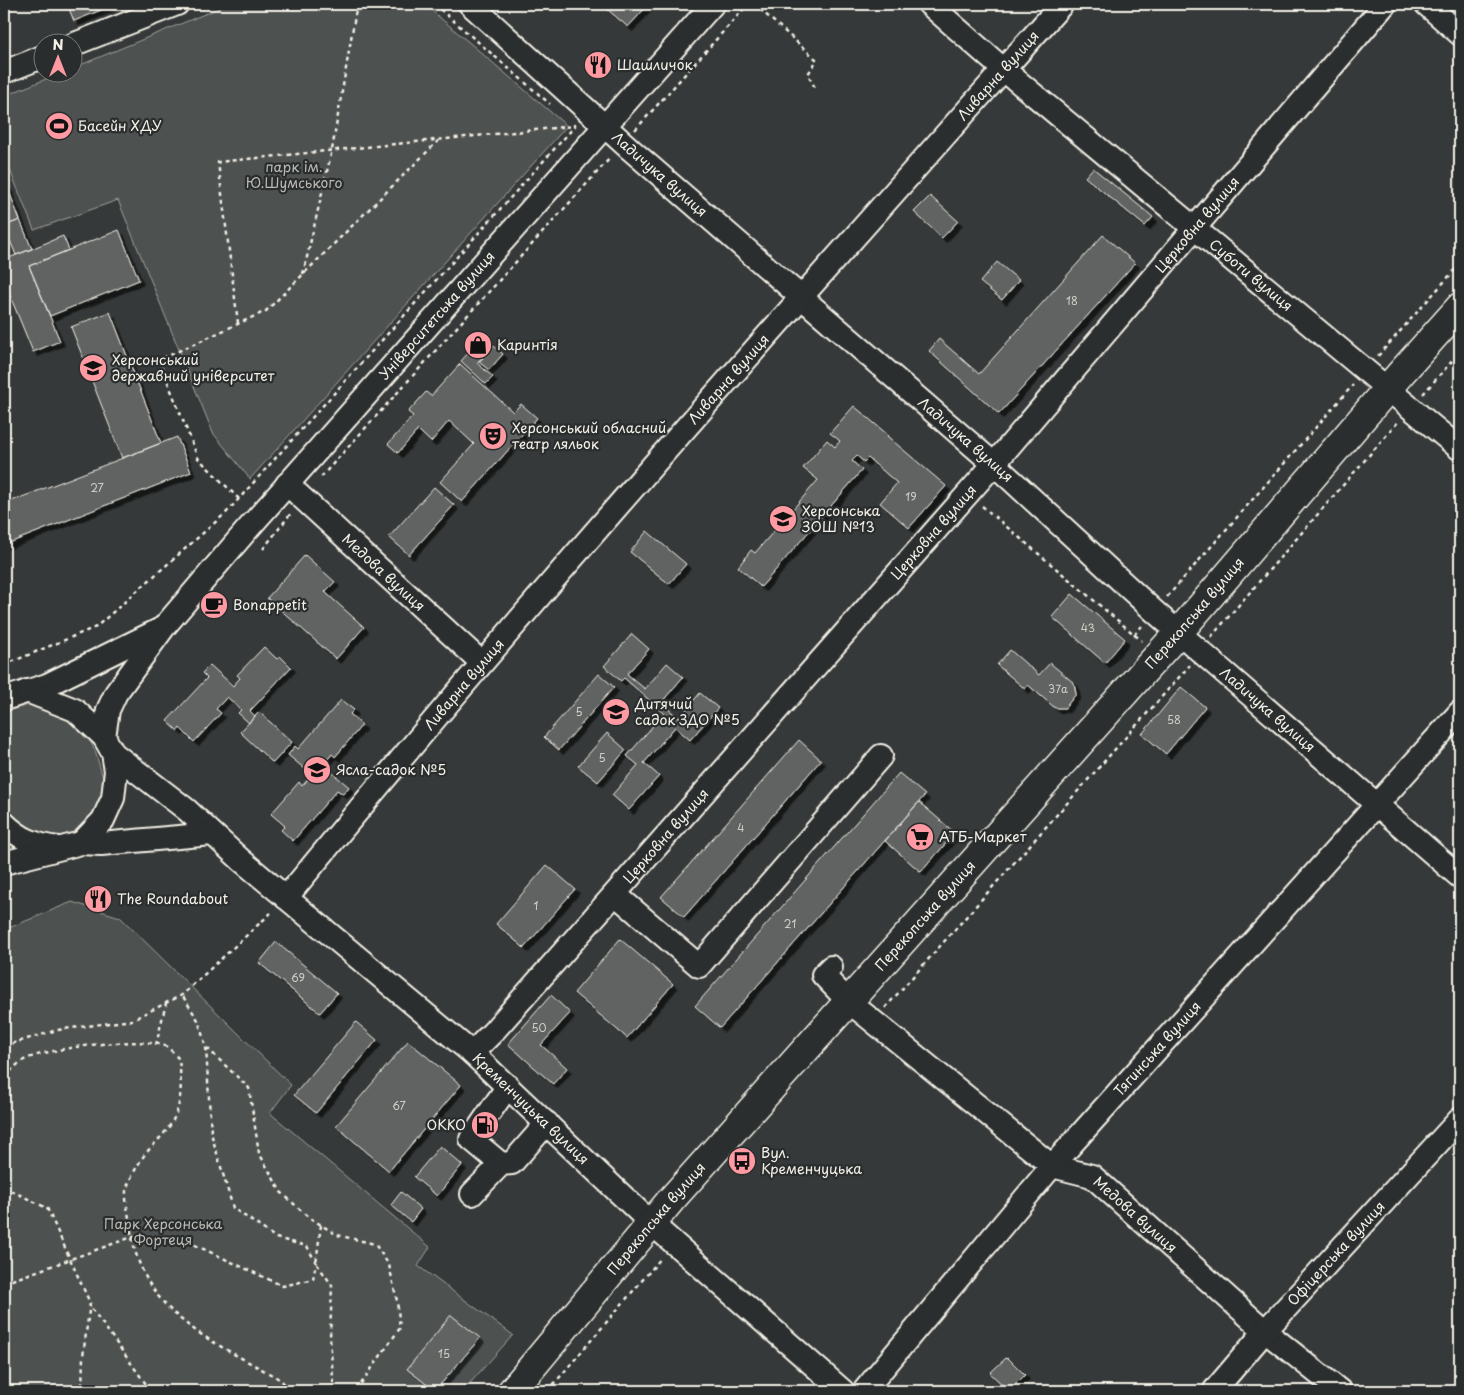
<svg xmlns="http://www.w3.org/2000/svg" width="1464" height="1395" font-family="'Playpen Sans',sans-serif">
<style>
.green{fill:#4e514f;stroke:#a1a19c}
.building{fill:#616362;stroke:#f4f1e8;filter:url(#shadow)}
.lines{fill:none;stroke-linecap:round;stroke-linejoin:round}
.minor-casing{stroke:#f4f1e8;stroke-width:26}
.major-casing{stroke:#f4f1e8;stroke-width:31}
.path{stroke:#f4f1e8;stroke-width:2.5;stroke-dasharray:4 4;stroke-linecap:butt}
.minor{stroke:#2a2d2e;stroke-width:22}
.major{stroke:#2a2d2e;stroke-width:28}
.labels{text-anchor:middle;stroke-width:4.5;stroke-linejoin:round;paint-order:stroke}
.number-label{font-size:11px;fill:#cfcec6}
.poi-label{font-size:14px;fill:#f4f1e8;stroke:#2a2d2e;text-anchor:start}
.street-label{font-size:14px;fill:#f4f1e8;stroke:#2a2d2e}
.park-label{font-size:14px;fill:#bab9b2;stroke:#2a2d2e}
</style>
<defs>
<filter id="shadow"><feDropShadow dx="4.5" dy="4.5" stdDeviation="0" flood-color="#0009"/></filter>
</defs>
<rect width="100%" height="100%" fill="#363939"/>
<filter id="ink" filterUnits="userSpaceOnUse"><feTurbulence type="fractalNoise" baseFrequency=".02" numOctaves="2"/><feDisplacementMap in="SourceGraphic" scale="10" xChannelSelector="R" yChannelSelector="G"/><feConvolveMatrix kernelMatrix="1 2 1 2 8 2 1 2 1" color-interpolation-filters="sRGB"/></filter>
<g filter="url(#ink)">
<path class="green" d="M229,4H424L567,126L250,479L213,433L118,200L34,230L4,155V96L61,73L72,72L73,68Z
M32,704L55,707L84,728L95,751L104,781L100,803L93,816L75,832L53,838L25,835L4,815V717L11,710Z
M72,902L120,917L291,1085L270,1113L430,1247L418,1266L513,1335L463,1391H4V930Z"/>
<path class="building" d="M67,4H116L74,21Z
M601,4H649L628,27Z
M1093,168L1153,217L1145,226L1085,177Z
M7,186L20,220L4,226V187Z
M930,196L958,221L942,238L914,212Z
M20,220L32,249L16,255L4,226Z
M119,230L139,280L50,316L29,266Z
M1103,235L1135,263L999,414L929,351L939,339L979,374Z
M63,236L69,250L29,266L60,341L33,352L4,281V260Z
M997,262L1019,280L1002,300L980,282Z
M110,312L161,443L122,458L71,327Z
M482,336L503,354L489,370L479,362L483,358L472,348Z
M472,349L482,357L477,363L493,377L486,384L461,361Z
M460,364L513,412L521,404L537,418L462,502L440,482L474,444L449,421L431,442L418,430L398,453L388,444L413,416L408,412L426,392L431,396Z
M854,406L888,435L887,436L946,486L909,528L880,503L897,483L868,458L864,462L857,456L852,461L862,470L761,587L738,567L751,550L755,553L818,480L803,468L827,440L835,447L840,441L830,433Z
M177,437L191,472L4,545V504Z
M434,487L454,505L409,555L389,537Z
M647,531L686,564L669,584L630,552Z
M305,555L335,582L325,592L364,627L336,659L267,598Z
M1072,594L1125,639L1105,663L1052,617Z
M632,634L649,649L627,674L645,689L667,663L683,677L661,703L679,718L700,693L718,708L690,740L675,727L644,763L659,776L629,810L612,795L638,765L627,756L664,713L624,678L621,681L604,666Z
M264,647L277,659L280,656L291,667L250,711L255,716L249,723L238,713L241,710L227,697L216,709L221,713L194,742L180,728L178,731L167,721L207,678L202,673L210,665L233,686L240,678L237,675Z
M1010,650L1039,675L1050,663L1074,683L1076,694L1065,708H1055L1028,685L1025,689L997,665Z
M599,674L614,687L559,750L544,737Z
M1181,687L1205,707L1166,754L1142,734Z
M341,700L354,710L350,714L362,725L335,757L332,754L323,765L349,787L343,794L337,790L293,841L281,830L285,826L271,814L299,782L302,786L312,775L288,755L295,746L298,749Z
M259,712L292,742L273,763L240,732Z
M607,733L626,750L598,782L578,766Z
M799,740L821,760L684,917L661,897Z
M899,773L925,795L720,1028L695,1006Z
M919,802L955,833L921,872L885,841Z
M547,865L575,889L524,948L496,924Z
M620,939L673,984L627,1038L574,993Z
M276,942L337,993L320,1013L259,963Z
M551,995L570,1013L541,1045L567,1068L553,1084L508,1044Z
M356,1022L377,1040L316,1113L294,1095Z
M408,1041L461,1085L389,1171L336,1126Z
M440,1146L462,1165L437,1196L414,1177Z
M401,1192L421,1209L411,1222L391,1205Z
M451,1315L480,1338L435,1391L407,1369Z
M1007,1357L1025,1375L1009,1391L990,1373Z"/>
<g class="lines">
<defs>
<g id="minor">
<path id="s1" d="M470,4L630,149L994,464L1155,612L1460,877"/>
<path id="s2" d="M929,4L1004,70L1460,449"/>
<path d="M1426,4L1460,34"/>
<path d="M72,45L177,4"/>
<path d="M4,72L42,57"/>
<path id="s3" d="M287,484L481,662"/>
<path d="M4,699L47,685L161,629"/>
<path id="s4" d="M104,737L108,710L116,693L164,627L246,531L713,4"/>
<path id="s5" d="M113,753L187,810L241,860L472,1053L651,1223L843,1391"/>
<path d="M4,823C20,839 35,845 58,848"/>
<path d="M81,843L101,844L212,834"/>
<path d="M4,863L81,843L103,820L113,798L116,771L113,753L104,737L75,710L27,691"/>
<path d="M615,894L699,966L881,756"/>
<path id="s6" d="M286,898C536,592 800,298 1062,4"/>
<path id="s7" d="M831,967L823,975L848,1001L1052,1166L1092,1176L1265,1331L1340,1391"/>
<path id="s8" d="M472,1053L492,1033L994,464L1385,4"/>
<path d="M501,1164L471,1139L508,1086"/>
<path d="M472,1194L501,1164L512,1163L547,1123"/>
<path id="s9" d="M864,1391L1052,1166L1460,712"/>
<path id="s10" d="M1214,1391L1265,1331L1460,1119"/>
</g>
<g id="major">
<path id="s11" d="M512,1391L671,1200L1179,632L1401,373L1460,307"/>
</g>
</defs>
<use href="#minor" class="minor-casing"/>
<use href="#major" class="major-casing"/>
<path class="path" d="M434,4L550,104
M754,4L817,60L808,74L816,90
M635,130L748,4
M303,274L332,150L357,4
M238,323L218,162L574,126
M1378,356L1460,264
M1423,394L1460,352
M321,477L611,157
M239,499L198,458L159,360L266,311L439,140
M982,506L1142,641
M263,549L292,512
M1167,597L1353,385
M1134,635L1142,626
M1211,637L1398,422
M4,665L96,627L227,512L575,126L573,124
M885,1008L1190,665
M156,1045L166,1003
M4,1046L57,1030L132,1020L182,995L273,911
M207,1048L249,1088L259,1153L281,1192L307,1216L337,1235L375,1244L389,1265L397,1301L400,1328L356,1391
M4,1077C10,1072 17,1064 24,1060C46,1048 142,1036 165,1046C170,1048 175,1055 179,1059C181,1079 183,1099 174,1118C167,1134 150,1146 141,1160C136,1168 128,1182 126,1191C125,1201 129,1215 130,1225C141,1316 212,1340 281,1380L290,1391
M4,1187L47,1208L90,1303L83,1356L82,1391
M321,1225L316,1263L332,1285L330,1338L334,1391
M4,1283L132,1237L182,1239L283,1286L313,1279L316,1263L307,1246L276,1238L233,1208L211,1133L206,1047L198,1020L182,995
M92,1309L151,1391
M145,1385L147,1391
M548,1391L662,1257"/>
<use href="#minor" class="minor"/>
<use href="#major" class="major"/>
</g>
</g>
<defs>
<symbol id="restaurant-disc" viewBox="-11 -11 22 22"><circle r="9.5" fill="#ff9aa2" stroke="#2a2d2e"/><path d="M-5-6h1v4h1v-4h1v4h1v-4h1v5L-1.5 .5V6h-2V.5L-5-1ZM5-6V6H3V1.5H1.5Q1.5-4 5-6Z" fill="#111"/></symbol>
<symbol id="stadium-disc" viewBox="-11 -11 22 22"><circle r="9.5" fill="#ff9aa2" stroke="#2a2d2e"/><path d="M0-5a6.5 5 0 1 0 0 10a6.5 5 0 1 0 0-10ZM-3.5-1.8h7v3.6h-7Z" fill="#111"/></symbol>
<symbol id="shop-disc" viewBox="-11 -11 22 22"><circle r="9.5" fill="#ff9aa2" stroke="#2a2d2e"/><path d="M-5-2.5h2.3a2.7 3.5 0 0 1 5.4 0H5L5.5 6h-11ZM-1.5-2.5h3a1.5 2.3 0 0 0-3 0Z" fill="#111"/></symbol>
<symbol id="university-disc" viewBox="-11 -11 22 22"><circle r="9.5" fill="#ff9aa2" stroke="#2a2d2e"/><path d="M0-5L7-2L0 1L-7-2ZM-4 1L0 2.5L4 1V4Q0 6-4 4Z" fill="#111"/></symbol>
<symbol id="theatre-disc" viewBox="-11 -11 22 22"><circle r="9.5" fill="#ff9aa2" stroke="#2a2d2e"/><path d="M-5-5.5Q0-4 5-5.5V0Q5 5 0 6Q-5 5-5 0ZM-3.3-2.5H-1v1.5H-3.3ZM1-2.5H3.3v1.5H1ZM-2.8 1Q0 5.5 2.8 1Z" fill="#111"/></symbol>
<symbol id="school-disc" viewBox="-11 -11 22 22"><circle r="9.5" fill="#ff9aa2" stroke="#2a2d2e"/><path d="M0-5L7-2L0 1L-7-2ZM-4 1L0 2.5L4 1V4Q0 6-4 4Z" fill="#111"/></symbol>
<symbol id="cafe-disc" viewBox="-11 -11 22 22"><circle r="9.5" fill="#ff9aa2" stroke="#2a2d2e"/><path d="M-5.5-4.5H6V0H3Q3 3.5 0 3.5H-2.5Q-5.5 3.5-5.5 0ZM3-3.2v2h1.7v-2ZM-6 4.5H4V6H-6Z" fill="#111"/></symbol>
<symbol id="supermarket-disc" viewBox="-11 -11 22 22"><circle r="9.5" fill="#ff9aa2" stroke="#2a2d2e"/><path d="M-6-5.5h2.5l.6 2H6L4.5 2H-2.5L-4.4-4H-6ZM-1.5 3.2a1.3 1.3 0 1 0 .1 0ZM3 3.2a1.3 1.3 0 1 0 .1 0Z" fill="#111"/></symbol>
<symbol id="fuel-disc" viewBox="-11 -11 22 22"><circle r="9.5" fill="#ff9aa2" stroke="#2a2d2e"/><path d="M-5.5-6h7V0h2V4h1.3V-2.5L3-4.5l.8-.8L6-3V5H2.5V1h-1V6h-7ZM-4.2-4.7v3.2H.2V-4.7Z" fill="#111"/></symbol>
<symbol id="bus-disc" viewBox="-11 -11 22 22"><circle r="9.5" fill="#ff9aa2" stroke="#2a2d2e"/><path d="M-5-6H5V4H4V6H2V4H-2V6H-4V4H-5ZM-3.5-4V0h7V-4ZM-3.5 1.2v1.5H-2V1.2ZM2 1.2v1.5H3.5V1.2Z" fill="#111"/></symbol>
</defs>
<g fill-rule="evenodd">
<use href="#restaurant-disc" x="582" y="49" width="32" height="32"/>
<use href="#stadium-disc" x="43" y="110" width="32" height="32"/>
<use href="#shop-disc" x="462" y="329" width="32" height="32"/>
<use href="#university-disc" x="77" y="352" width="32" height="32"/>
<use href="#theatre-disc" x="477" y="420" width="32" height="32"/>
<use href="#school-disc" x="767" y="503" width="32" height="32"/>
<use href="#cafe-disc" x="198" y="589" width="32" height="32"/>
<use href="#school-disc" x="600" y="696" width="32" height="32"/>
<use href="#school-disc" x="301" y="754" width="32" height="32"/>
<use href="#supermarket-disc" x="904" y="821" width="32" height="32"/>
<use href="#restaurant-disc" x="82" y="883" width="32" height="32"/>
<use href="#fuel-disc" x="469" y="1109" width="32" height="32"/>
<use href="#bus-disc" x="726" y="1145" width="32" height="32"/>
</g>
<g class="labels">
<g class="number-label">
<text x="1072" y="305">18</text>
<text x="97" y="492">27</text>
<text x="911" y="501">19</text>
<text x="1088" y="632">43</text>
<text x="1058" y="693">37а</text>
<text x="579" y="716">5</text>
<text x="1174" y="724">58</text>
<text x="602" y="762">5</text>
<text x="741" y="832">4</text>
<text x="536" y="910">1</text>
<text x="790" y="928">21</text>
<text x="298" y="982">69</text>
<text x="539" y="1032">50</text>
<text x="399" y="1110">67</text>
<text x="444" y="1358">15</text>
</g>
<g class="poi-label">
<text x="617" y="70">Шашличок</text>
<text x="78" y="131">Басейн ХДУ</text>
<text x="497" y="350">Каринтія</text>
<text x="112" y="365">Херсонський<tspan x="112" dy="16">державний університет</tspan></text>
<text x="512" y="433">Херсонський обласний<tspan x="512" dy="16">театр ляльок</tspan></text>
<text x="802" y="516">Херсонська<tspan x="802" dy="16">ЗОШ №13</tspan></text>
<text x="233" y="610">Bonappetit</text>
<text x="635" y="709">Дитячий<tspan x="635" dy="16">садок ЗДО №5</tspan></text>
<text x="336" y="775">Ясла-садок №5</text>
<text x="939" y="842">АТБ-Маркет</text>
<text x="117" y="904">The Roundabout</text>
<text x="466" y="1130" text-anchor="end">ОККО</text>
<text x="761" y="1158">Вул.<tspan x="761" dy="16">Кременчуцька</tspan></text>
</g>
<g class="street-label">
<text dy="5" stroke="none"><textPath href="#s6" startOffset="1088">Ливарна вулиця</textPath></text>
<text dy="5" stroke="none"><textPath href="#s1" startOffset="255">Ладичука вулиця</textPath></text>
<text dy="5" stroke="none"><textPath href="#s8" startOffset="1101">Церковна вулиця</textPath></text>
<text dy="5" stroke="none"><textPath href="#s2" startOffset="421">Суботи вулиця</textPath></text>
<text dy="5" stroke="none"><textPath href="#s4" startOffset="542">Університетська вулиця</textPath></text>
<text dy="5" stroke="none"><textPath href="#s6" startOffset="682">Ливарна вулиця</textPath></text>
<text dy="5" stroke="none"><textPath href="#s1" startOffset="660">Ладичука вулиця</textPath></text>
<text dy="5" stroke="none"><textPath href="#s8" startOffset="696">Церковна вулиця</textPath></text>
<text dy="5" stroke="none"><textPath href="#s3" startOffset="131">Медова вулиця</textPath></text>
<text dy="5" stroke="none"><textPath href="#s11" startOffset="1035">Перекопська вулиця</textPath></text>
<text dy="5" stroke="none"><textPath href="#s6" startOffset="278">Ливарна вулиця</textPath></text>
<text dy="5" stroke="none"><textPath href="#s1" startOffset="1065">Ладичука вулиця</textPath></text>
<text dy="5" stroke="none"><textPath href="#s8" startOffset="291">Церковна вулиця</textPath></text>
<text dy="5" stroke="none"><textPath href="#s11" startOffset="630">Перекопська вулиця</textPath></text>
<text dy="5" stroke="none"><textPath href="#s9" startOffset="451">Тягинська вулиця</textPath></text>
<text dy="5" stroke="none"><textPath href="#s5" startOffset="549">Кременчуцька вулиця</textPath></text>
<text dy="5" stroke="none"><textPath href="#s7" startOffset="409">Медова вулиця</textPath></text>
<text dy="5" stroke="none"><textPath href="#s11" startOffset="225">Перекопська вулиця</textPath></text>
<text dy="5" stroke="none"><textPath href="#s10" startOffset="184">Офіцерська вулиця</textPath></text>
</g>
<g class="park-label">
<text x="294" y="172">парк ім.<tspan x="294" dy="16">Ю.Шумського</tspan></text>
<text x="163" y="1229">Парк Херсонська<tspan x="163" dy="16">Фортеця</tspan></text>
</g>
</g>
<rect width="1464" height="1395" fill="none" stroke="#2a2d2e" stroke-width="20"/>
<rect x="10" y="10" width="1444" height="1375" fill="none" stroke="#f4f1e8" stroke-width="2" filter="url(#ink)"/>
<g transform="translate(58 58)"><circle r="24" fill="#2a2d2e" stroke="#7b7b78"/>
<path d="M0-4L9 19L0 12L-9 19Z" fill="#ff9aa2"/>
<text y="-8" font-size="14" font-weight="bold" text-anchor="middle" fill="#f4f1e8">N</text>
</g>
</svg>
